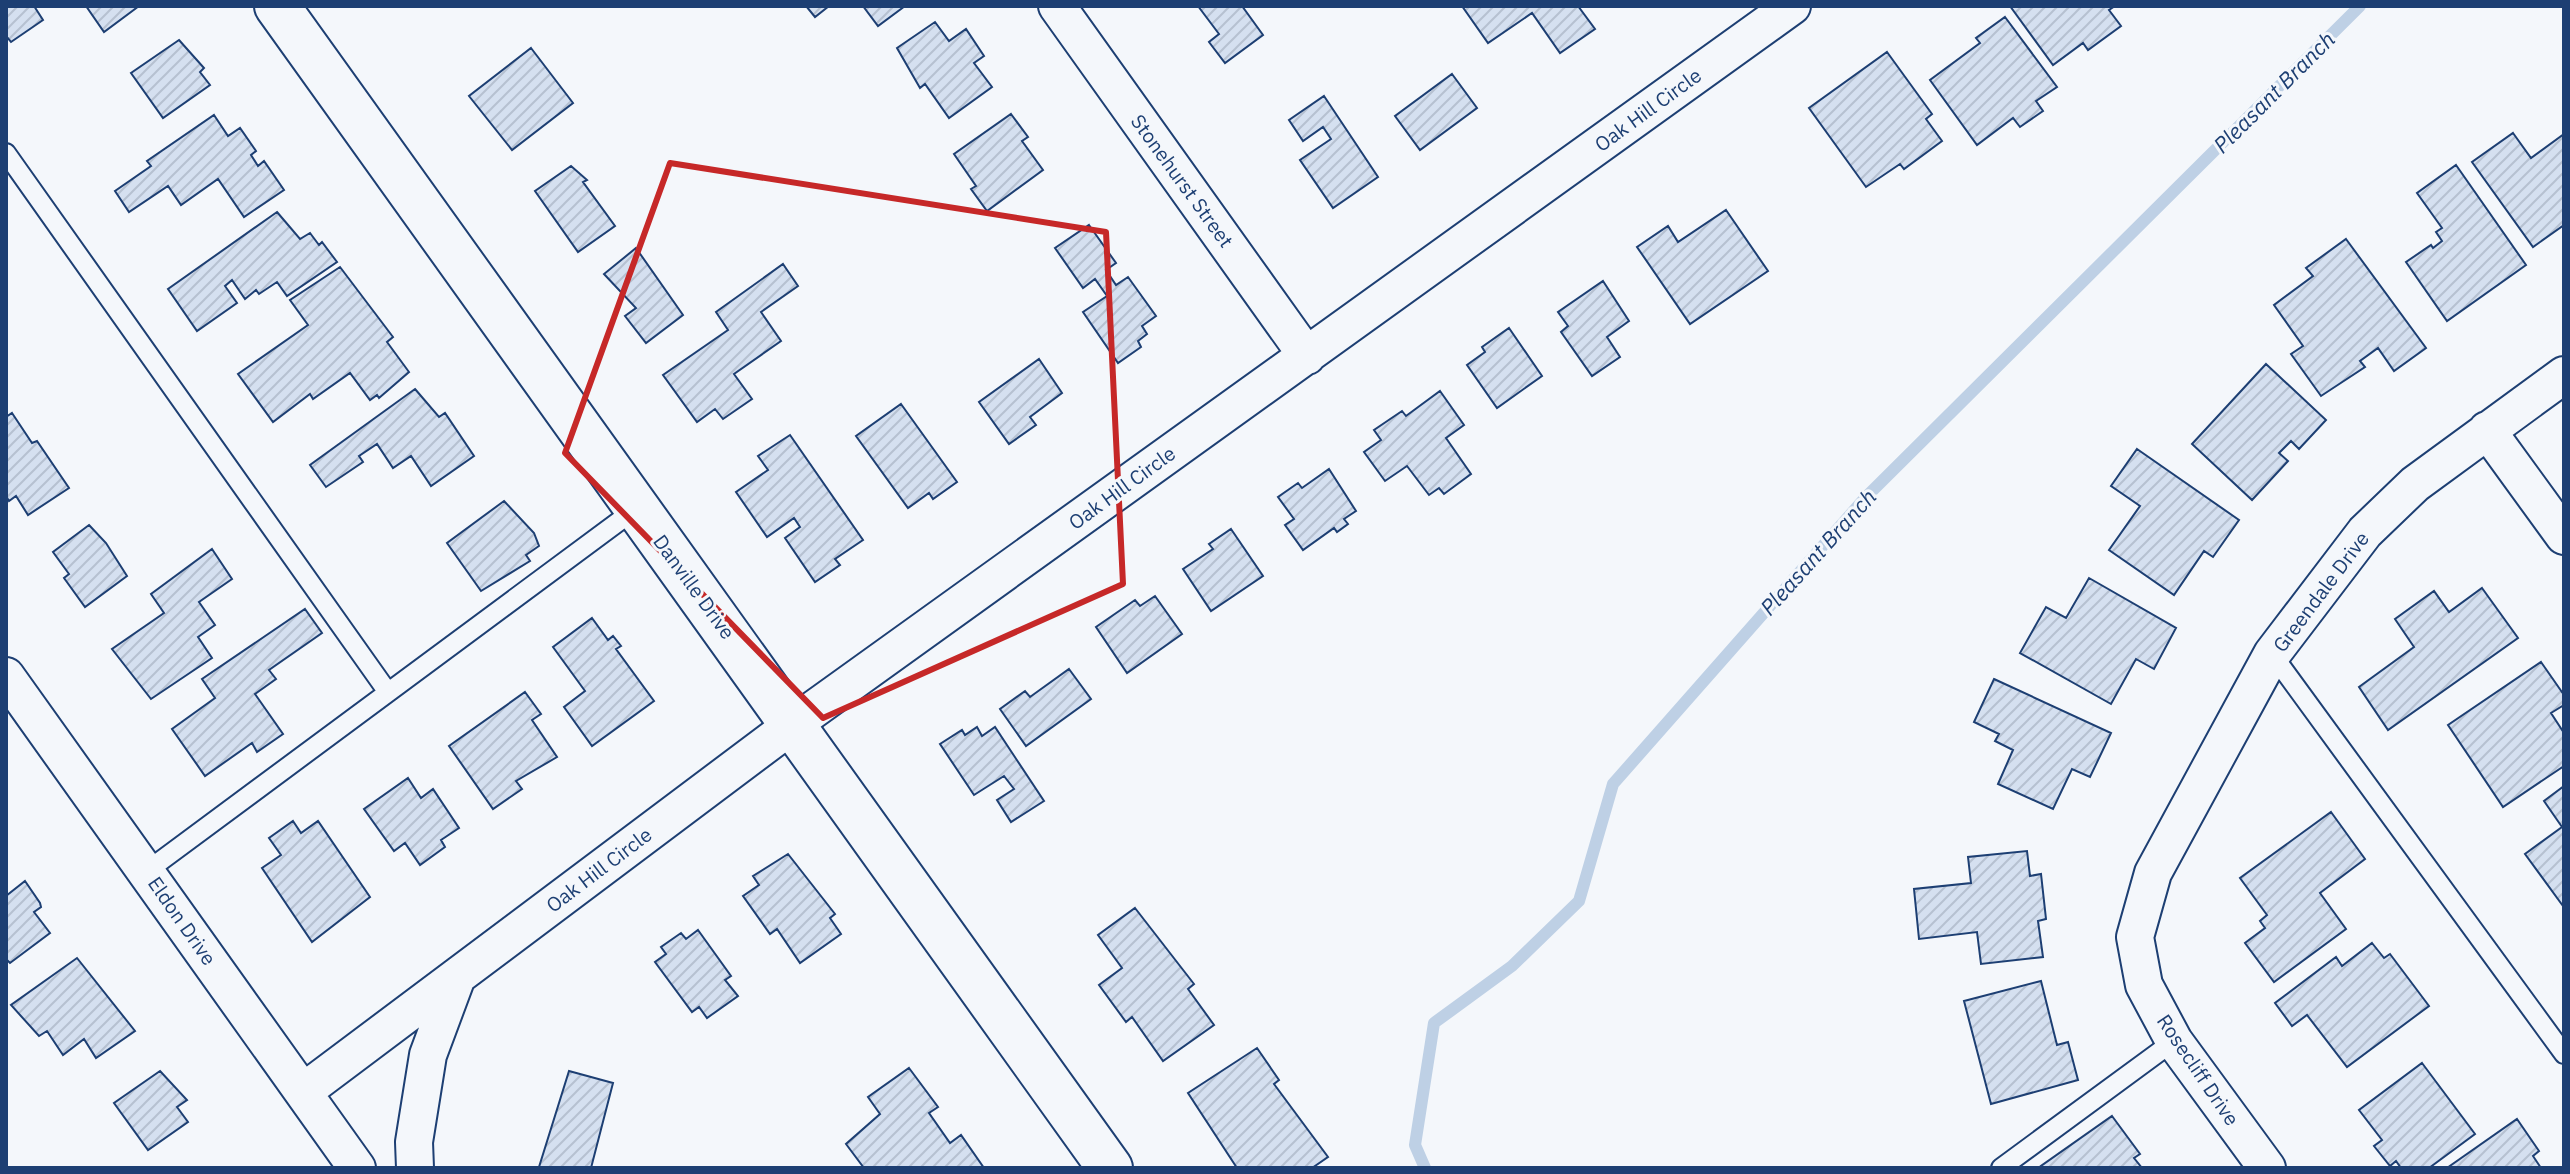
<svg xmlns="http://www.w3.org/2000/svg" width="2570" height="1174" font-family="'IBM Plex Sans',sans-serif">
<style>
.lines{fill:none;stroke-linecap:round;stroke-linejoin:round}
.stream{stroke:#bed0e5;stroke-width:12}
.building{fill:url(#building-hatch);stroke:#1d3f73;stroke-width:2}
.lane-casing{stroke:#1d3f73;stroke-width:22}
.street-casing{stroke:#1d3f73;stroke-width:40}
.secondary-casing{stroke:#1d3f73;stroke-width:48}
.lane{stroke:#f4f7fb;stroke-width:18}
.street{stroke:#f4f7fb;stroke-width:36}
.secondary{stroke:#f4f7fb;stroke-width:44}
.marked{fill:none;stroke:#c62828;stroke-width:6;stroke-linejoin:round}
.labels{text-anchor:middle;stroke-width:6;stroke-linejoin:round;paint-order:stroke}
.street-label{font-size:20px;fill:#1d3f73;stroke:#f4f7fb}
.water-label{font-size:22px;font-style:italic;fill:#1d3f73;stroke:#f4f7fb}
</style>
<defs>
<pattern id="building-hatch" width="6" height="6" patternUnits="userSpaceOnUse" patternTransform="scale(2)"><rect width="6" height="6" fill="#d5e0f0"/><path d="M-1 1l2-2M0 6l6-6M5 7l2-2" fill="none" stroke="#b6c1d1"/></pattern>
</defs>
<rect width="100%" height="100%" fill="#f4f7fb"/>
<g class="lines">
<path class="stream" d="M1425,1168L1415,1145L1434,1023L1512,966L1579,901L1613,784L1865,498L2360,6"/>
</g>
<path class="building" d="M6,6H34L43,20L11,42L6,36Z
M86,6H139L104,32Z
M806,6H829L815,17Z
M863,6H905L878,26Z
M1198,6H1242L1263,35L1225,63L1209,42L1219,34Z
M1462,6H1578L1595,29L1560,53L1532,13L1488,43Z
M2010,6H2115L2109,10L2121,26L2088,50L2083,43L2053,65Z
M2005,17L2057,87L2036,101L2043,111L2020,127L2013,118L1977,145L1930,80L1980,43L1976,38Z
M935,22L949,41L966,29L984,56L974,63L992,87L949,118L925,84L920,88L897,48Z
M179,40L204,68L200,72L210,85L163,118L131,73Z
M531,48L573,103L512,150L469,96Z
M1887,52L1932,114L1926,119L1942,141L1904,169L1900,164L1866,187L1809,108Z
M1452,74L1477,108L1420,150L1395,116Z
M1324,96L1378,177L1333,208L1300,160L1331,139L1323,127L1303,141L1289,120Z
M1011,114L1028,137L1022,141L1043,170L987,211L971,189L976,186L954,154Z
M214,115L228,136L240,128L256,151L251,155L258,166L264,161L284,190L244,217L218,179L181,205L168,186L129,212L115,191L151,166L147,161Z
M2513,133L2531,158L2564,134V225L2533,247L2472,162Z
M2456,165L2526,265L2447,321L2406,262L2431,245L2433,248L2442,241L2436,232L2442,228L2417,193Z
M571,166L587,180L583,182L615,226L578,252L535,191Z
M1726,210L1768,271L1690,324L1637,247L1668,226L1678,242Z
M277,212L300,239L310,233L319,245L322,242L337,262L287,296L277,282L259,294L256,290L245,299L232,280L225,286L237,303L197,331L168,289Z
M1089,225L1116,263L1106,270L1116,285L1128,277L1156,316L1142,326L1147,334L1138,341L1141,347L1118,363L1083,312L1107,296L1095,279L1083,288L1055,248Z
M2346,239L2426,348L2394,371L2378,348L2360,361L2365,367L2321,396L2291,354L2303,346L2274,305L2313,276L2306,268Z
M636,248L683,315L646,343L625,316L636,308L604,274Z
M783,264L798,286L761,312L781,341L734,374L752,399L723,419L715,409L697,422L663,375L728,330L716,312Z
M340,267L393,337L387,342L409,372L379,398L377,395L370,400L350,373L313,399L310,394L273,422L238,374L308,325L290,300Z
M1603,281L1629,321L1607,337L1620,357L1592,376L1561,332L1568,326L1558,312Z
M1509,328L1542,376L1497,408L1467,365L1485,352L1482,347Z
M1039,359L1062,393L1030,417L1036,425L1009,444L979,402Z
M2266,364L2326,420L2299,449L2291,441L2279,453L2288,461L2252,500L2192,444Z
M415,389L439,417L445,413L474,456L431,486L411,456L393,468L377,444L359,456L363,462L326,487L310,465Z
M1440,391L1464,425L1446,438L1471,474L1444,494L1439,488L1429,495L1407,466L1385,481L1364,452L1381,440L1374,430L1402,411L1406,416Z
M901,404L957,482L933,499L929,493L908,508L856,436Z
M12,413L32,443L37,441L69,488L28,515L16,496L9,501L6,496V417Z
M790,435L863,540L835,559L840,565L815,582L785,538L800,527L794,518L767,537L736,492L768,470L758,456Z
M2137,449L2239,520L2213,557L2204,551L2174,595L2109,550L2140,506L2111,486Z
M1329,469L1356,511L1344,519L1348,524L1337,532L1334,528L1303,550L1285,525L1294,519L1278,497L1298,483L1302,488Z
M504,501L534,533L539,546L526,555L530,561L481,591L447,543Z
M89,525L106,543L127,576L85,607L64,578L69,574L53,552Z
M1231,529L1263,576L1211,611L1183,569L1213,549L1209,544Z
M212,549L232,579L199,602L215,625L198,637L212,658L151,699L112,649L164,613L151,594Z
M2089,578L2176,628L2154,669L2136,659L2111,704L2020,653L2046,607L2066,618Z
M2482,588L2518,638L2388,730L2359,687L2414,647L2395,619L2434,591L2449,612Z
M1155,596L1182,634L1127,673L1096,627L1135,600L1140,606Z
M305,609L322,633L269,670L276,679L255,694L283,734L257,752L252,743L205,776L172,729L215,698L202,679Z
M592,618L608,640L613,636L621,646L616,649L654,701L592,746L564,707L585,691L553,647Z
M2541,662L2564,695V705L2551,713L2564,733V766L2503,807L2448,725Z
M1069,669L1091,699L1026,746L1000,709L1025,691L1030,697Z
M1994,679L2111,733L2090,777L2072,769L2053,809L1998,784L2013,750L1995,741L1999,734L1974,722Z
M525,692L541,714L532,720L557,757L516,781L522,789L493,809L449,746Z
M977,727L982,736L995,727L1044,801L1011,822L997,800L1014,789L1004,776L974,795L940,744L962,730L965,735Z
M408,778L421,798L433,789L459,828L441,840L445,847L420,865L405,843L394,851L364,809Z
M2564,786V905L2563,906L2525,854L2562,827L2544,801Z
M2331,812L2365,859L2320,893L2346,929L2274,982L2245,943L2265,928L2260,921L2267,915L2240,878Z
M293,821L301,833L318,821L370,897L312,942L262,868L281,855L269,838Z
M2027,851L2030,876L2041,874L2046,919L2038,921L2043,957L1981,964L1977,932L1919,939L1914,889L1971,883L1968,857Z
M788,854L835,914L830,918L841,934L800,963L777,929L770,934L743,896L759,885L753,876Z
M25,881L40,903L41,907L34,912L50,933L10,963L6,959V896Z
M1135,908L1194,984L1188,989L1214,1025L1163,1061L1132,1017L1126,1022L1099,985L1122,968L1098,935Z
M698,930L731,976L725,980L738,996L707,1018L699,1007L692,1012L655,962L666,954L661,947L681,933L686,939Z
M2372,943L2384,958L2390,954L2429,1006L2347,1067L2307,1015L2292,1026L2275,1003L2336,957L2342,966Z
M77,958L135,1031L96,1058L84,1039L63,1055L47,1031L39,1036L11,1005Z
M2041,981L2057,1045L2068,1042L2078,1080L1991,1104L1964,1001Z
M1257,1048L1279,1080L1274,1084L1328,1157L1312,1168H1237L1188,1093Z
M2422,1063L2475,1134L2429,1168H2401L2396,1161L2390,1166L2374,1146L2382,1140L2359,1110Z
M909,1068L938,1107L929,1113L950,1143L961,1135L984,1168H864L846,1144L880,1114L868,1097Z
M160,1071L187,1100L177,1107L188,1122L148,1150L114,1103Z
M569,1071L613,1083L591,1168L539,1167Z
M2112,1116L2140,1154L2134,1158L2142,1168H2043L2041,1166Z
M2517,1119L2539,1151L2533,1156L2541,1168H2447Z"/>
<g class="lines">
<defs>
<path id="lane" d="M6,153L387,691
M2272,654L2564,1054
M147,871L637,508
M2001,1168L2174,1041"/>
<path id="street" d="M1057,6L1307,356
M2487,430L2564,536
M6,676L357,1168
M303,1092L792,725L1792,6
M415,1168L414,1142L428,1055L457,977
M2267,1168L2174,1041L2144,985L2135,937L2153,873L2272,654L2365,532L2415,484L2564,375"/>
<path id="secondary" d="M277,6L1110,1168"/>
</defs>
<use href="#lane" class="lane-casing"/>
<use href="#street" class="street-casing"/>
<use href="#secondary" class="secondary-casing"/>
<use href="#lane" class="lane"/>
<use href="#street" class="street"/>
<use href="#secondary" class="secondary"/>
</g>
<path class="marked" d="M670,163L1106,232L1123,584L823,718L565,453Z"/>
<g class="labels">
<g class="street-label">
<text transform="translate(1648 110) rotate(-36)" y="7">Oak Hill Circle</text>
<text transform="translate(1182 181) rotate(54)" y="7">Stonehurst Street</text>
<text transform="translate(1122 488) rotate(-36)" y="7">Oak Hill Circle</text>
<text transform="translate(694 587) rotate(54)" y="7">Danville Drive</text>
<text transform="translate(2321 592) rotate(-53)" y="7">Greendale Drive</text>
<text transform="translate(599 870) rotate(-37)" y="7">Oak Hill Circle</text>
<text transform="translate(182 921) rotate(55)" y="7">Eldon Drive</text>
<text transform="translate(2198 1070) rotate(56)" y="7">Rosecliff Drive</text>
</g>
<g class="water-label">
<text transform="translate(2274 92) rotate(-45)" y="8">Pleasant Branch</text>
<text transform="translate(1818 552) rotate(-48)" y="8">Pleasant Branch</text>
</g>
</g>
<rect width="2570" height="1174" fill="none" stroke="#1d3f73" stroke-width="16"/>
</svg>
